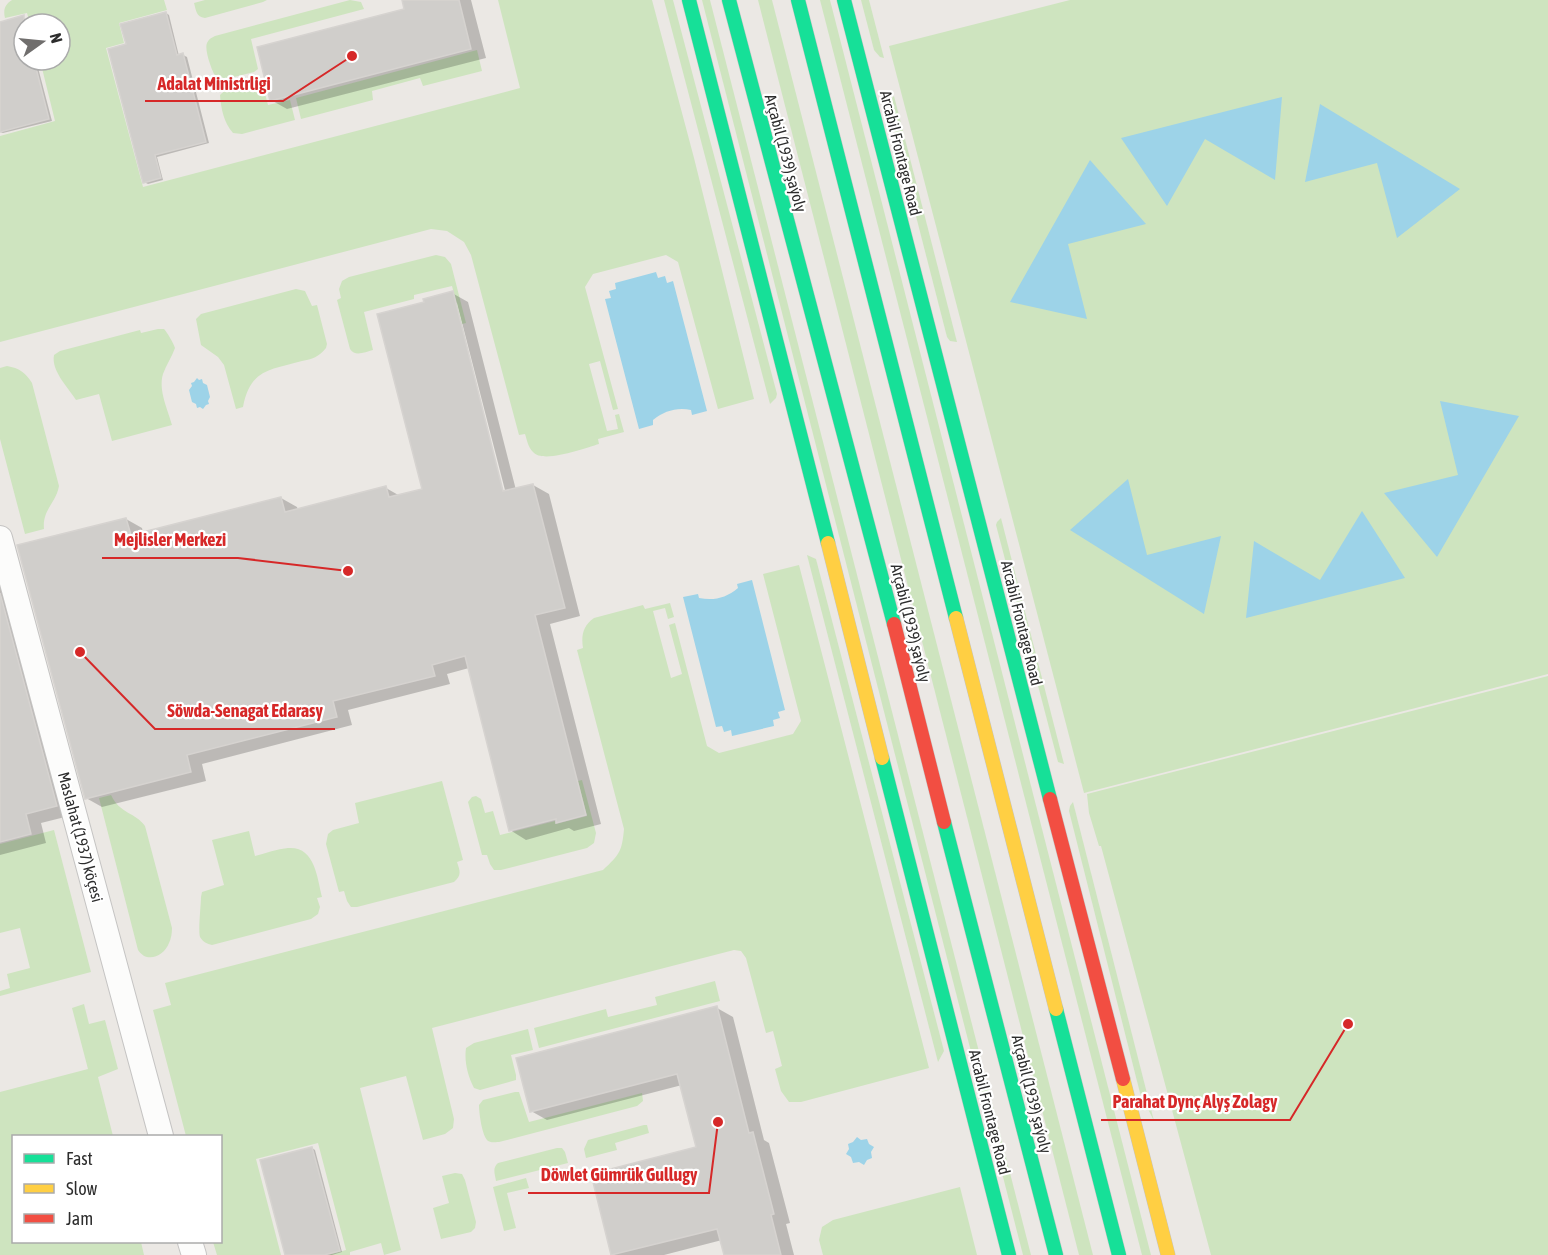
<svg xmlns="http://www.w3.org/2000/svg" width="1548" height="1255" font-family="'Asap Condensed',sans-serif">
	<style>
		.green { fill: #cee4bf }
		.water { fill: #9dd3e8 }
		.shadow { fill: #0003; fill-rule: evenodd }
		.building { fill: #d0cecb; stroke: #d6d3d0; stroke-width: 1.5 }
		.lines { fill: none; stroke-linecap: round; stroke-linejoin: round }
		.street-casing { stroke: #c5c4c3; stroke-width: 26 }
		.fast-casing { stroke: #c5c4c3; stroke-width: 15 }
		.slow-casing { stroke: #c5c4c3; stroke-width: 15 }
		.jam-casing { stroke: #c5c4c3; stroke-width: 15 }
		.street { stroke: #fcfcfb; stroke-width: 24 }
		.fast { stroke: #16e098; stroke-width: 14 }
		.slow { stroke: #ffcf43; stroke-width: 14 }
		.jam { stroke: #f24e42; stroke-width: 14 }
		.labels { text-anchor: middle; stroke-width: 4.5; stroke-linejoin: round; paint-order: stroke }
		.street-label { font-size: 16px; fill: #2d2d2d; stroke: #fff }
		.leader { fill: none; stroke: #d62828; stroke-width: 2 }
		.callout-dot { fill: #d62828; stroke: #fff; stroke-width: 2 }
		.callout-label { font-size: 18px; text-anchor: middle; font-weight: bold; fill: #d62828; stroke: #fff; stroke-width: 4.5; stroke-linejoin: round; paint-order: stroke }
	</style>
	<rect width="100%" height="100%" fill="#ebe8e4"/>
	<g class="green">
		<path d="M 12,0 L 164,0 L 167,10 L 119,23 L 124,43 L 106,48 L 143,187 L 520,88 L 498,0 L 652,0 L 694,158 L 754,399 L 718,409 L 678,262 L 666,255 L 593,274 L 585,287 L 618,409 L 613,410 L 600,361 L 589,364 L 607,431 L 618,429 L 615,415 L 619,414 L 624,432 L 598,439 L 599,444 C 585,448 543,464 533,452 C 528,447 527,440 525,434 L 519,435 L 471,255 L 464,242 L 447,231 L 431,229 L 0,342 L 0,136 L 55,121 L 40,60 L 60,60 L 60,24 L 30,24 L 27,13 L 5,18 C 3,10 5,4 12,0 Z"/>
		<path d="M 205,0 L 267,0 L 263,2 L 205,18 C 196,17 196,10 194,3 Z"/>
		<path d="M 350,0 L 361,2 L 364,9 L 251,39 L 258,69 L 254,72 L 222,80 L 216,78 C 212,71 204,50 207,43 C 209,39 211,38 215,36 Z"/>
		<polygon points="664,0 673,0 777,394 776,398 770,404"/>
		<polygon points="702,0 710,0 1031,1255 1023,1255"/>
		<polygon points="758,0 772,0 1093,1255 1079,1255"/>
		<polygon points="820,0 830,0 1151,1255 1142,1255"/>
		<polygon points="861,0 869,0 884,58 880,57 874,50"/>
		<polygon points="1070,0 1548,0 1548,674 1084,793 889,46"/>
		<polygon points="477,50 482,71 423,86 420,78 372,91 373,100 301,119 296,98"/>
		<path d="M 257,82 L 260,82 L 263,86 L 268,105 L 290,100 L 295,120 L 242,134 L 233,133 C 224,123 221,109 220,95 L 225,90 Z"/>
		<polygon points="894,96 957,342 950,341 947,337 889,111 891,99"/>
		<path d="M 436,255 L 445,257 L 451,264 L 466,323 L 462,324 L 452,286 L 414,295 L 414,299 L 364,312 L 373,350 C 365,352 355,357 350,349 L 337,300 L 341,298 L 339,289 L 342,281 L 349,277 Z"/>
		<path d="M 296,289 L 305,291 L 312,306 L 317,305 L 327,344 L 326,348 C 319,357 312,359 302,361 C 270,370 250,369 243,407 L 236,409 L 224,365 L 218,357 L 201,345 L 196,319 L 201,314 Z"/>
		<path d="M 158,329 L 164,329 C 167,332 174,344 175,348 C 172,357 166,365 163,374 C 158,390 168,410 172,425 L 112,441 L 99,394 L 76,400 C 68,387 51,371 54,355 L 60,351 L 140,330 L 141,333 Z"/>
		<path d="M 7,366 C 19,368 26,373 32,383 L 59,486 C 56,503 42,510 44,529 L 25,534 L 0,439 L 0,368 Z"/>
		<polygon points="1001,518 1064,764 1058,762 996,525 997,522"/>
		<polygon points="807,555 816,559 944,1051 938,1062"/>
		<path d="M 799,565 L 929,1068 L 801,1102 L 789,1102 L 781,1091 L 775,1069 L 782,1066 L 773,1031 L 766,1033 L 746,958 L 741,951 L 734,950 L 432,1028 L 454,1119 L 453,1128 L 445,1134 L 423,1140 L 406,1076 L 360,1088 L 401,1250 L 384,1255 L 381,1243 L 350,1252 L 350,1255 L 328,1255 L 346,1250 L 318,1143 L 256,1159 L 281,1255 L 217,1255 L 213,1242 L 220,1242 L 220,1136 L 186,1136 L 153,1010 L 171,1005 L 165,983 L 603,870 C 619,855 622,852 624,829 L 577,650 L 583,648 C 581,635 583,626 594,618 L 643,605 L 645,609 L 670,603 L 674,617 L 668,619 L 665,608 L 653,611 L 671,678 L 682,674 L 669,625 L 675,623 L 707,746 L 719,753 L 793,734 L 801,721 L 763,574 Z"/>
		<polygon points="1548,676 1548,1255 1211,1255 1101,846 1099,846 1089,813 1087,794"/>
		<polygon points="582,780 596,833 594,843 587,848 501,870 494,870 490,864 487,855 482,855 468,802 472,797 476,796 481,799 485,813 493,811 500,835 555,821 556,824 587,816 578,781"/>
		<path d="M 442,781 L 463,860 L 457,862 C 460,871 462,875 454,882 L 357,907 L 351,907 L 347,901 L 344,891 L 339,892 L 326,844 L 328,834 L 333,830 L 359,823 L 355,803 Z"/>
		<path d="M 111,795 C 120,814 135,812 145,826 L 172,928 C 172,933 171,939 169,943 C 164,956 147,964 138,950 L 99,798 Z"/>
		<polygon points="1073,802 1154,1121 1140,1093 1069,811 1070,806"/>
		<polygon points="54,830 91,972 0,996 0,991 10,988 7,974 30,968 20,928 0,933 0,844"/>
		<path d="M 249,831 L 255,856 C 266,853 277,849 288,848 C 315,846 317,877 322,897 L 317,898 L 320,907 L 318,914 L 311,919 L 212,945 C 207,944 203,942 200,937 C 198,930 201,905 201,897 L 202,892 L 224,885 L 212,840 Z"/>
		<polygon points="715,981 720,1001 539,1048 534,1028 606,1009 608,1017 657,1005 655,997"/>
		<polygon points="84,1004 89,1024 105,1020 118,1069 98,1077 113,1136 14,1136 14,1242 141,1242 144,1255 0,1255 0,1092 88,1069 72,1008"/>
		<path d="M 528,1029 L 533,1050 L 511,1055 L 516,1075 L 516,1080 L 480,1090 L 474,1088 C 468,1076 464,1062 466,1048 L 474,1043 Z"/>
		<path d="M 515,1092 L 519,1092 L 529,1122 L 642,1093 L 643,1101 L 637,1106 L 499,1142 C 494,1142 492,1143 488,1141 C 482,1136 479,1113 479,1105 L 483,1100 Z"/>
		<polygon points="644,1125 647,1125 649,1133 615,1143 617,1150 586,1158 584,1149 588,1140"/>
		<path d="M 557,1148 L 562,1148 L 565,1152 L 568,1163 L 496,1181 C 495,1174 492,1168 498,1163 Z"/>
		<polygon points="455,1173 462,1174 465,1180 476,1222 475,1228 471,1232 441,1239 433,1208 449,1203 442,1176"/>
		<polygon points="526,1178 529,1188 507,1193 516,1228 504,1231 493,1187"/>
		<polygon points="960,1187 977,1255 823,1255 819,1240 822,1227 833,1220"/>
	</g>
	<g class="water">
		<polygon points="1282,97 1275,180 1205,139 1167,206 1121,138"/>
		<polygon points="1320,104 1460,189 1397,238 1377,163 1305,182"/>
		<polygon points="1090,160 1146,224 1068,244 1087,319 1010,302"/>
		<path d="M 656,272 L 658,278 L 665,276 L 667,283 L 673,281 L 707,411 L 692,415 L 691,410 C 677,407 664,411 653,420 L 653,425 L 639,429 L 605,299 L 611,298 L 609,291 L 616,289 L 615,283 Z"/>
		<polygon points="197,378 199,380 202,379 203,383 207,385 210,397 208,401 209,404 206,405 203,409 200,407 197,408 196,404 192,402 189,390 192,386 191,383 194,382"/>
		<polygon points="1440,401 1519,416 1437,557 1384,493 1458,475"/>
		<polygon points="1128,479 1147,555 1221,536 1204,614 1070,530"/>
		<polygon points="1362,511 1405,578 1246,618 1254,541 1320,580"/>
		<path d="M 752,580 L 785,710 L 778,712 L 780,718 L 773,720 L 774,726 L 732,736 L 731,730 L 724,732 L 722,726 L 716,727 L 683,597 L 698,594 L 699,598 C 714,601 726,598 738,588 L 737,584 Z"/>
		<polygon points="857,1137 861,1140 867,1139 869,1144 874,1147 871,1152 872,1158 867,1160 864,1165 859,1162 853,1163 851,1157 846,1154 849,1149 848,1144 853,1142"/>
	</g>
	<g class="shadow">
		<polygon points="403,0 471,0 486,58 287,109 271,100 406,10"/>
		<polygon points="166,13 169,15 179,56 183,55 187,57 209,143 157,157 163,180 148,184 144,182 128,45"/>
		<polygon points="22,17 25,19 26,24 24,24 24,60 36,60 52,121 3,133 0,132 0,23"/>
		<path d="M 452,293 L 468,302 L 516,490 L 533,485 L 549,494 L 580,616 L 550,624 L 601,824 L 574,831 L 569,828 L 526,840 L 510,830 L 469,668 L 447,674 L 450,684 L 348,710 L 352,725 L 202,764 L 206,781 L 102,807 L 86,798 L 126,519 L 142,528 L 143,533 L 281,498 L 297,507 L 298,510 L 386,488 L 400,496 L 424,490 L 426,303 ZM 454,303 L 457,303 L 507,498 L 504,499 Z"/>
		<polygon points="0,560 73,815 41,823 46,843 0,855"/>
		<polygon points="717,1008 733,1017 764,1140 769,1143 790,1223 786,1224 794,1255 726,1255 722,1240 664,1255 613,1255 593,1175 698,1148 682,1085 547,1120 531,1111"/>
		<polygon points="312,1148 315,1150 342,1252 332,1255 287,1255"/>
	</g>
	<g class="building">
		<polygon points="402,0 459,0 471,49 270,101 257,47 404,9"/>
		<polygon points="166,12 177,55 183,53 206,142 155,155 161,178 143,183 108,49 126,44 120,24"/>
		<polygon points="24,15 24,60 34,60 49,119 0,132 0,22"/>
		<polygon points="453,291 503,491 533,484 565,608 535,615 586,815 556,823 556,819 509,831 465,656 432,665 435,676 333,701 337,717 187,755 191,772 85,799 17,545 126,518 131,535 281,497 285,512 386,486 389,497 422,489 377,314 424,302 423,299"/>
		<polygon points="0,593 57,806 26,814 31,834 0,842"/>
		<polygon points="717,1006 749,1133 753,1132 774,1214 771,1215 781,1255 724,1255 717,1229 611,1255 591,1174 696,1147 677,1074 530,1112 516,1058"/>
		<polygon points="312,1147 340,1251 324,1255 285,1255 260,1160"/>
	</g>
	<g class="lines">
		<g class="street-casing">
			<g id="street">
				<polyline points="0,538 161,1136"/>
				<polyline points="190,1242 194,1255"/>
			</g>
		</g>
		<g class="fast-casing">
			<g id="fast">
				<polyline points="689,0 828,543"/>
				<polyline points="729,0 894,624"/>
				<polyline points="798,0 956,618"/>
				<polyline points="844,0 1050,799"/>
				<polyline points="882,758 1009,1255"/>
				<polyline points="944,822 1056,1255"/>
				<polyline points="1056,1009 1119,1255"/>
			</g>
		</g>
		<g class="slow-casing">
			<g id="slow">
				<polyline points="828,543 882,758"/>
				<polyline points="956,618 1056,1009"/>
				<polyline points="1123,1079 1168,1255"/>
			</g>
		</g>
		<g class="jam-casing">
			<g id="jam">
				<polyline points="894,624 944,822"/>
				<polyline points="1050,799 1123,1079"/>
			</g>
		</g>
		<use href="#street" class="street"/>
		<use href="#fast" class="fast"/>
		<use href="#slow" class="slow"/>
		<use href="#jam" class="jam"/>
	</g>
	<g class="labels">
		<g class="street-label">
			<text transform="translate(786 153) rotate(75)" y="6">Arçabil (1939) şaýoly</text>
			<text transform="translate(901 153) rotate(76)" y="6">Arcabil Frontage Road</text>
			<text transform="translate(911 623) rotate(76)" y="6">Arçabil (1939) şaýoly</text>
			<text transform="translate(1022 623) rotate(76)" y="6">Arcabil Frontage Road</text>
			<text transform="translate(81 837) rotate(75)" y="6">Maslahat (1937) köçesi</text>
			<text transform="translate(1032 1094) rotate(76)" y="6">Arçabil (1939) şaýoly</text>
			<text transform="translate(990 1112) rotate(76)" y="6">Arcabil Frontage Road</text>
		</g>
	</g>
	<path class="leader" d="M352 56L283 101H145M348 571L238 558H102M80 652L155 729H335M1348 1024L1290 1120H1101M718 1122L709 1193H528"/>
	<g class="callout-dot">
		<circle cx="352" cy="56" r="6"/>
		<circle cx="348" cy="571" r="6"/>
		<circle cx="80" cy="652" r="6"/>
		<circle cx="1348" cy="1024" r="6"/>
		<circle cx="718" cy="1122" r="6"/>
	</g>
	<g class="callout-label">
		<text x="214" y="90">Adalat Ministrligi</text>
		<text x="170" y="546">Mejlisler Merkezi</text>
		<text x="245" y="717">Söwda-Senagat Edarasy</text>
		<text x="1195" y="1108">Parahat Dynç Alyş Zolagy</text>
		<text x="619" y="1181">Döwlet Gümrük Gullugy</text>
	</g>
	<rect x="12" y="1135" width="210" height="108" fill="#ffffff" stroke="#ababab" stroke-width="1.5"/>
	<rect x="24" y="1154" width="30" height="9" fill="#16e098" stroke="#ababab" stroke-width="1.5"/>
	<text x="66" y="1165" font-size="18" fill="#2d2d2d">Fast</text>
	<rect x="24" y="1184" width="30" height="9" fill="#ffcf43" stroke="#ababab" stroke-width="1.5"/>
	<text x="66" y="1195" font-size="18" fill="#2d2d2d">Slow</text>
	<rect x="24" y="1214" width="30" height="9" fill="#f24e42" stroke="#ababab" stroke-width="1.5"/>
	<text x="66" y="1225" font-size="18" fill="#2d2d2d">Jam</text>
	<g transform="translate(42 42) rotate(75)"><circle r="28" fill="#ffffff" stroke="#ababab" stroke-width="1.5"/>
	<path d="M0-4.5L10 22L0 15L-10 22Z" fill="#706e6d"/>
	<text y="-9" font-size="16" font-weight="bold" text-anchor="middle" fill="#2d2d2d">N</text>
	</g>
</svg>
